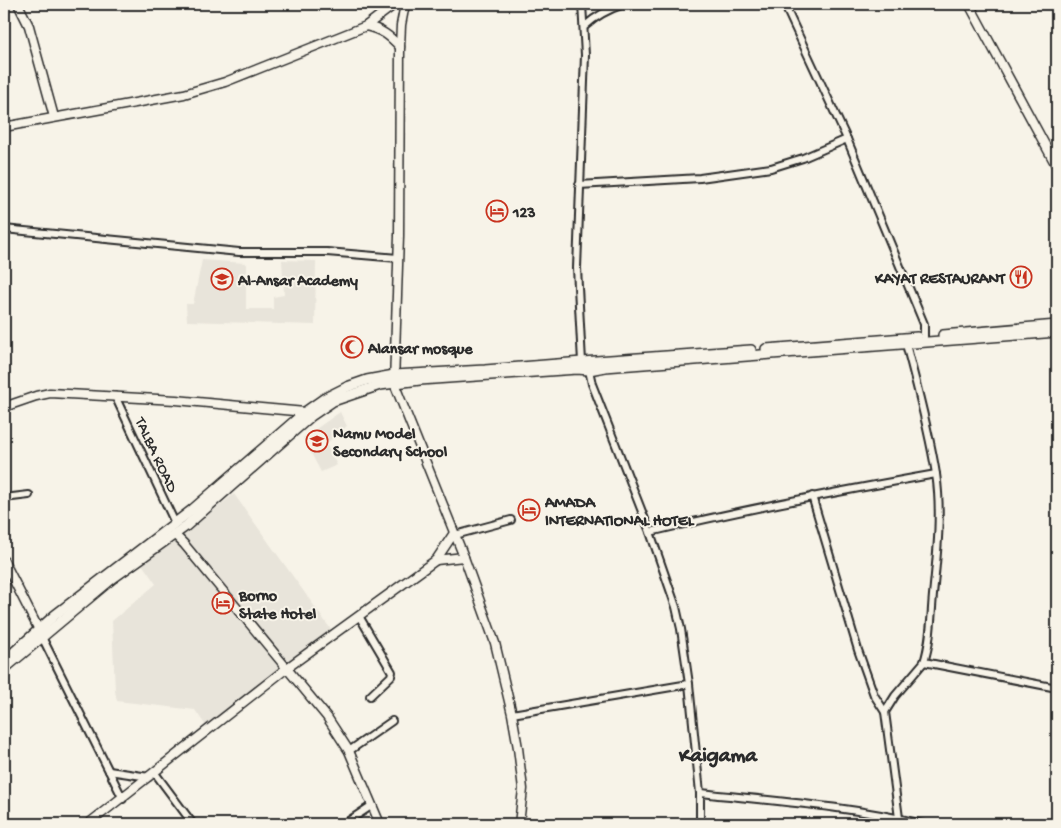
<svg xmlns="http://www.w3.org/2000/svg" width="1061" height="828" font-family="'Gochi Hand',sans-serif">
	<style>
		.built { fill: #e8e4da }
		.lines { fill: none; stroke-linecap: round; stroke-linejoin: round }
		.minor-casing { stroke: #2b2b2b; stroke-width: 10 }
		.tertiary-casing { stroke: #2b2b2b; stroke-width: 11 }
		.secondary-casing { stroke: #2b2b2b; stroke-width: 12 }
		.minor { stroke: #f7f3e8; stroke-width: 6 }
		.tertiary { stroke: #f7f3e8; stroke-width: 8 }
		.secondary { stroke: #f7f3e8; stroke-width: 9 }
		.labels { text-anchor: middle; stroke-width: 4; stroke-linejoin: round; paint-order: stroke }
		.poi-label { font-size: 16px; font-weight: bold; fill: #2b2b2b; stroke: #f7f3e8; text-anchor: start }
		.street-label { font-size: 16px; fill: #2b2b2b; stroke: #f7f3e8 }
		.district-label { font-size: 21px; font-weight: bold; fill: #2b2b2b; stroke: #f7f3e8 }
	</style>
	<rect width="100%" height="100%" fill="#f7f3e8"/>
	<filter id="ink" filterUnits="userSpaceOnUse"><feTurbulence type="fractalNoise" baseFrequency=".02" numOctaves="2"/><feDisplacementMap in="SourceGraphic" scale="10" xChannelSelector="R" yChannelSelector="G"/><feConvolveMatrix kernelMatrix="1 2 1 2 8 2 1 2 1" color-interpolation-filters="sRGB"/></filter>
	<g filter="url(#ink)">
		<g class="built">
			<polygon points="202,260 246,263 246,309 273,309 273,297 284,295 282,260 316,261 315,325 187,321 186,304 193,304"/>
			<polygon points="340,412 347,426 326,444 337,465 321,472 303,438"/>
			<polygon points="234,494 332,631 206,726 195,710 117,701 115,691 112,621 156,584 142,564 174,542"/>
		</g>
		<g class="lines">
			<g class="minor-casing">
				<g id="minor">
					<polyline points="784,4 847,139 924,324 924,337"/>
					<path d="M 585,26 C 597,15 609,9 624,4"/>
					<polyline points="579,185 700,178 771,168 803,158 847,139"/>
					<polyline points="4,229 239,252 327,252 398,258"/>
					<polyline points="582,362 577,268 585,55 582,4"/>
					<polyline points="589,370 592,384 650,532 676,607 681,629 689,684 700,793 700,824"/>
					<polyline points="115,396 175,523"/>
					<polyline points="812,496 858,650 874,695 885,712"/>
					<polyline points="4,498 29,495"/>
					<path d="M 650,532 C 745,509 840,491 936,474"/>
					<polyline points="455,535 511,520"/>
					<polyline points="359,616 392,672 391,676 370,696"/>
					<polyline points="42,637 123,799"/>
					<polyline points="924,662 1057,688"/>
					<polyline points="512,714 689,684"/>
					<polyline points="349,751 392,721"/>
					<polyline points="109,771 149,777"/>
					<polyline points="155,773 193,824"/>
					<path d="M 700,793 C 774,801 850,806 923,824"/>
					<path d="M 899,818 L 885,712 L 895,696 L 924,662 C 931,641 931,617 933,595 C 937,555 942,513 936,474 C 929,430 917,387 906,344"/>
					<polyline points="344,824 371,806"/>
				</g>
			</g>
			<g class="tertiary-casing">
				<g id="tertiary">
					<polyline points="18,4 29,26 54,117"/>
					<polyline points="405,4 401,25 400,47 399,236 394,383 464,557 495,643 512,714 518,748 523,789 519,824"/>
					<polyline points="969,4 1057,167"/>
					<path d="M 366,26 C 381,29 390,36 400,47"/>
					<polyline points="4,127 184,94 225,82 366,26 395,4"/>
					<polyline points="4,407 36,396 50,393 176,400 305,412"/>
					<polyline points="174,534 184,544 327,717 349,751 380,824"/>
					<polyline points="436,560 464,557"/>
					<polyline points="4,561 39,630"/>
					<polyline points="88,824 287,668 436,560 454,533"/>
				</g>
			</g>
			<g class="secondary-casing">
				<g id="secondary">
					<polyline points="943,335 1057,325"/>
					<polyline points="766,349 917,337"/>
					<polyline points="4,661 55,615 192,510 305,412 325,398 347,387 367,380 394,375 485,370 582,362 751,350"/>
					<polyline points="4,669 113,578 186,526 311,416 333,401 380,385 420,380 577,369 589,370 605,367 1057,332"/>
				</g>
			</g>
			<use href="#minor" class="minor"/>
			<use href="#tertiary" class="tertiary"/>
			<use href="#secondary" class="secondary"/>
		</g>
	</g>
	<defs>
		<g id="hotel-ring" transform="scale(1.125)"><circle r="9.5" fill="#f7f3e8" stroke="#c8321e" stroke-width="1.5"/><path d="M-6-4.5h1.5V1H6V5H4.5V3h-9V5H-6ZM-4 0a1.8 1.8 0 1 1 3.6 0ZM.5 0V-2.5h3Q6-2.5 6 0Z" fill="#c8321e"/></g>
		<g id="restaurant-ring" transform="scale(1.125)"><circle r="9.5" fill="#f7f3e8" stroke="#c8321e" stroke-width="1.5"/><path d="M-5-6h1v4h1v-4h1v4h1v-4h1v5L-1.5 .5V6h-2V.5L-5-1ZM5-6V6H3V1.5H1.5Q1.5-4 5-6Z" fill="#c8321e"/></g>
		<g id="school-ring" transform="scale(1.125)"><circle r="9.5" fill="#f7f3e8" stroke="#c8321e" stroke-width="1.5"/><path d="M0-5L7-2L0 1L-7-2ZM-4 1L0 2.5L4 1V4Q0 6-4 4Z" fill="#c8321e"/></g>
		<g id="mosque-ring" transform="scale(1.125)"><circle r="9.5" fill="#f7f3e8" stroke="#c8321e" stroke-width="1.5"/><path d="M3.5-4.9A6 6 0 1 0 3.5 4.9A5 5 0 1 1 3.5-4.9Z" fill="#c8321e"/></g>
	</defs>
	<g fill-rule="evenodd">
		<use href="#hotel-ring" x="497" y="211"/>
		<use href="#restaurant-ring" x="1021" y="277"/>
		<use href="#school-ring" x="222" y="279"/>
		<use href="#mosque-ring" x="352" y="347"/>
		<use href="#school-ring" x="317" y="441"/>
		<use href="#hotel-ring" x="529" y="510"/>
		<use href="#hotel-ring" x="223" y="603"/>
	</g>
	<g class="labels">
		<g class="poi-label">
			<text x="513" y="217">123</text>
			<text x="1005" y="283" text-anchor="end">KAYAT RESTAURANT</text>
			<text x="238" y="285">Al-Ansar Academy</text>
			<text x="368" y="353">Alansar mosque</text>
			<text x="333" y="438">Namu Model<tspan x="333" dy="18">Secondary School</tspan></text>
			<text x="545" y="507">AMADA<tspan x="545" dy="18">INTERNATIONAL HOTEL</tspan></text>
			<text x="239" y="600">Borno<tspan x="239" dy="18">State Hotel</tspan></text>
		</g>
		<g class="street-label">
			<text transform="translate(158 454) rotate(65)" y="6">TALBA ROAD</text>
		</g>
		<g class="district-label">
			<text x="718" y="761">Kaigama</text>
		</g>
	</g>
	<rect width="1061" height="828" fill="none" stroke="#f7f3e8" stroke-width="20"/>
	<rect x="10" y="10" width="1041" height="808" fill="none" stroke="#2b2b2b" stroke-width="2" filter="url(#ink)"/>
</svg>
